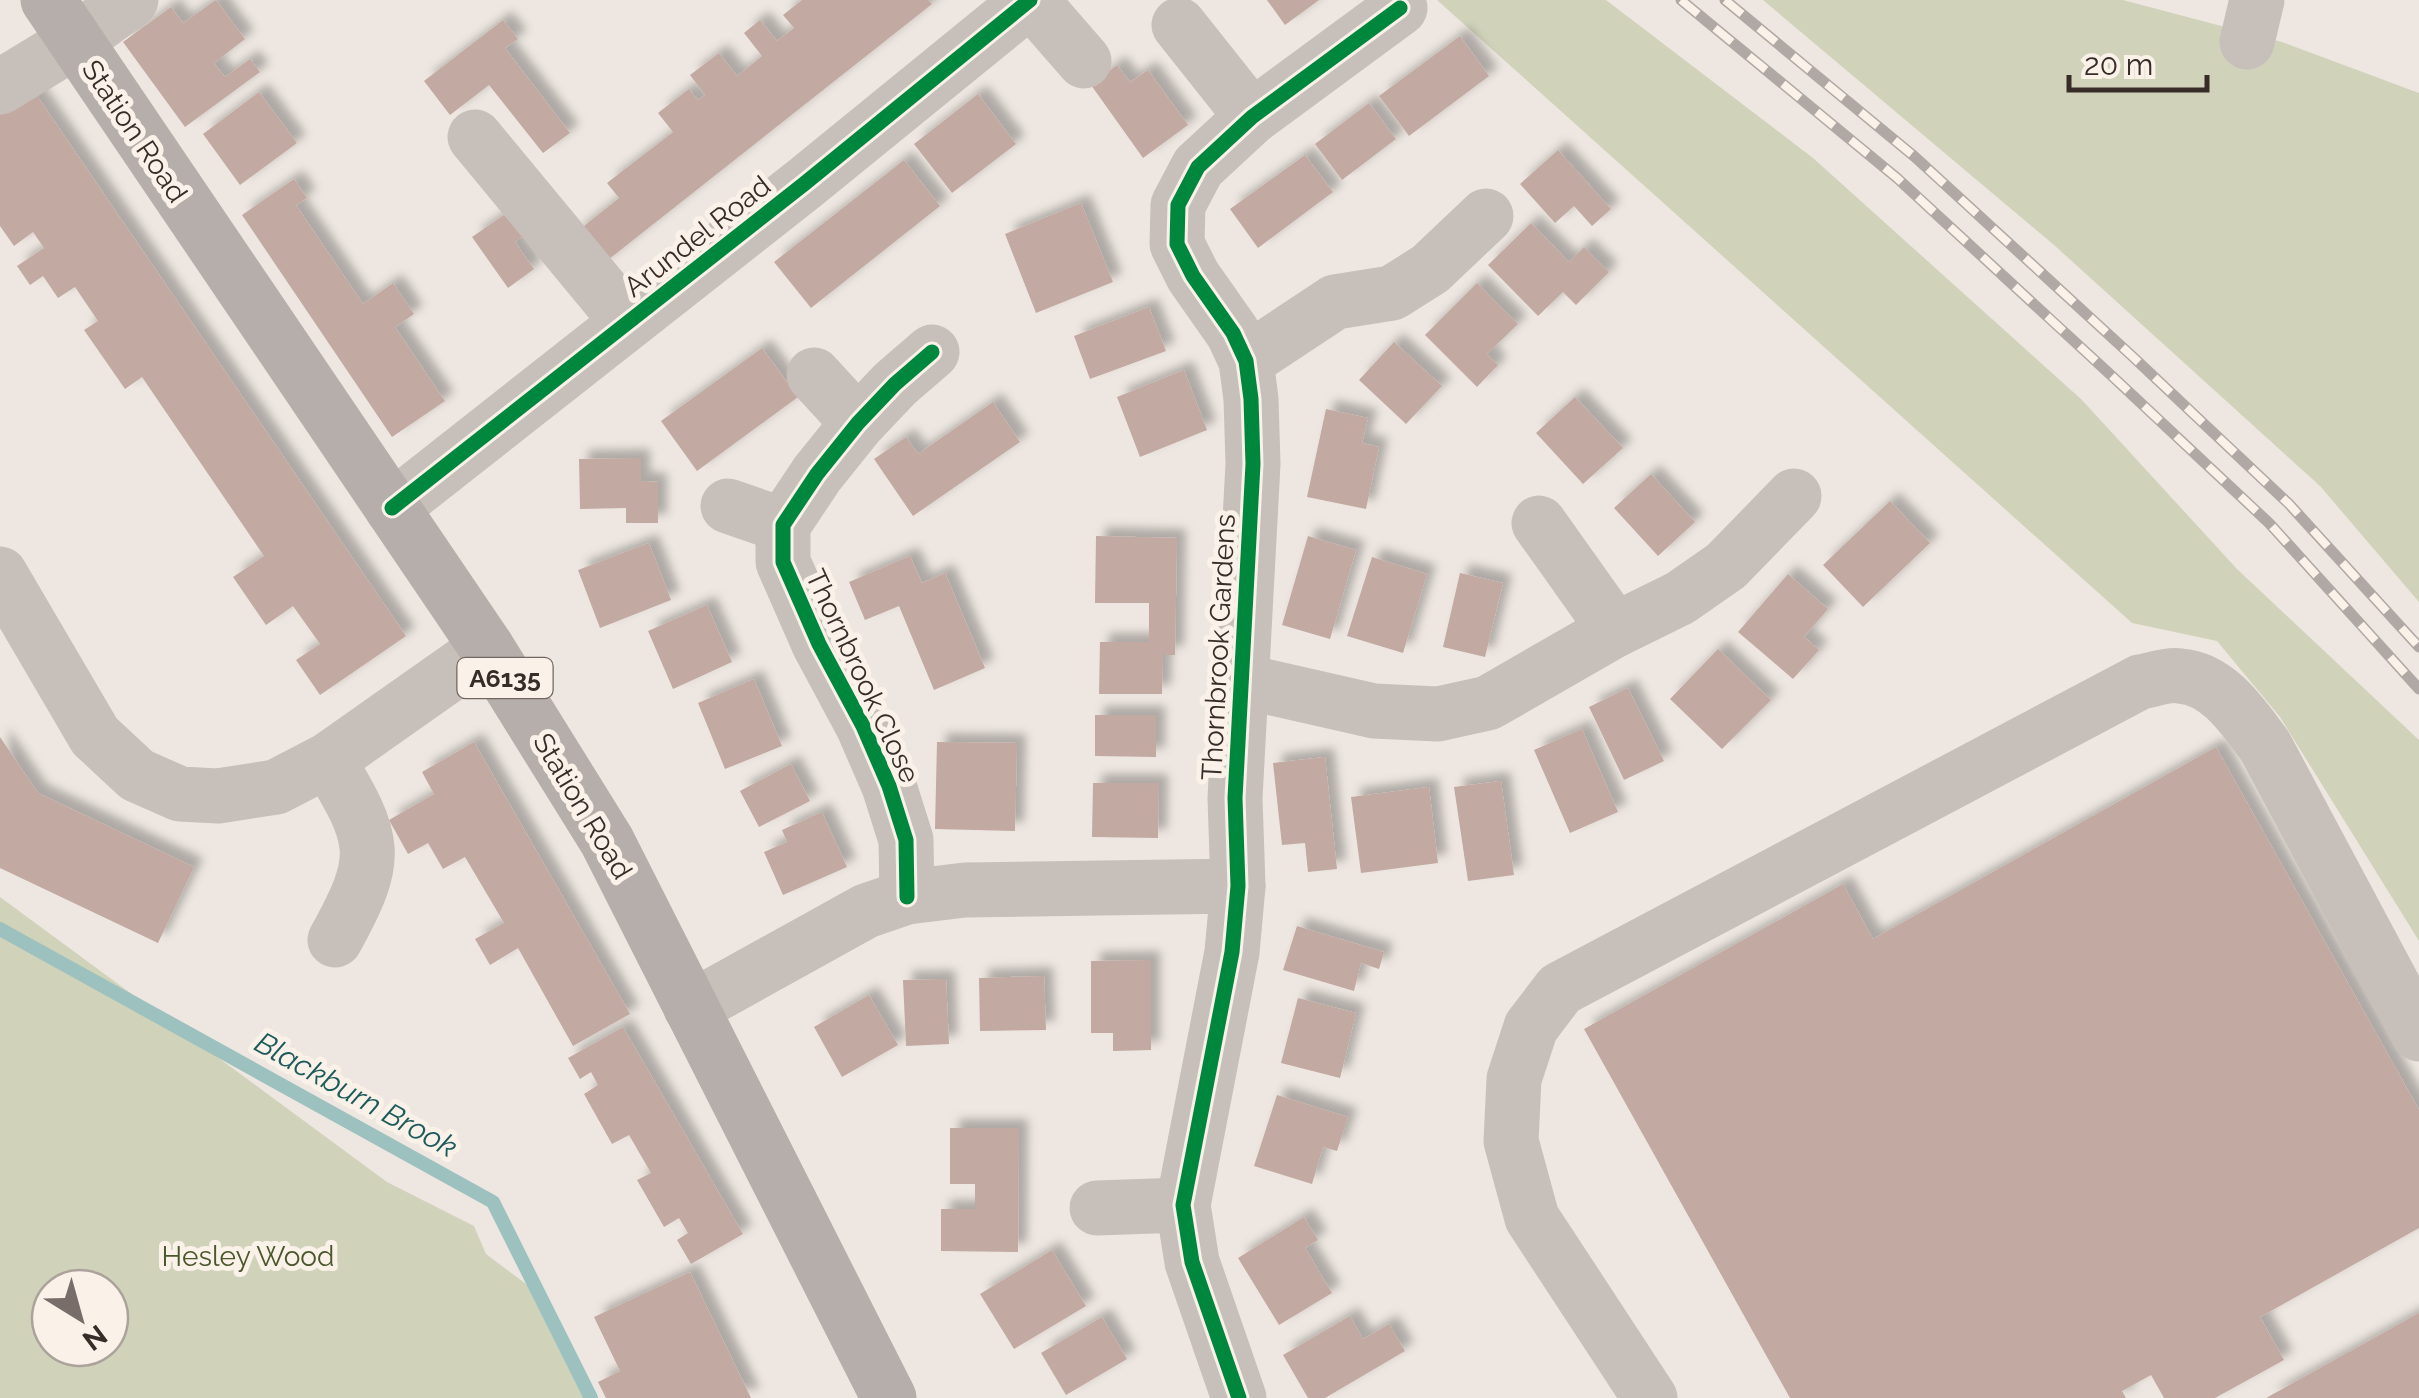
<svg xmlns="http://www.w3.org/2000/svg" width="2419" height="1398" font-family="Raleway,sans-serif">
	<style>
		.green { fill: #d0d3ba; fill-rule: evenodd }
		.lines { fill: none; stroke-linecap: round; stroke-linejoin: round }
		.stream { stroke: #9dc1bf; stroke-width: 14 }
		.building { fill: #c2a9a2; filter: url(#shadow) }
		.minor { stroke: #c7bfba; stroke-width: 55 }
		.major { stroke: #b6aeaa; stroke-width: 55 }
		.rail-casing { stroke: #afa8a4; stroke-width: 11 }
		.rail { stroke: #faf1e9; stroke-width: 8; stroke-dasharray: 22; stroke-linecap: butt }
		.cycleway-casing { stroke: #faf1e9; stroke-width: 21 }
		.cycleway { stroke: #00873e; stroke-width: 15 }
		.labels { text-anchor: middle; stroke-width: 10; stroke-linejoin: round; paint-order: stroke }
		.shield { fill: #faf1e9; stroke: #726762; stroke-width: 2.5 }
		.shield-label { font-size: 25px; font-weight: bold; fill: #382c28 }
		.street-label { font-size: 28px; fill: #382c28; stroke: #faf1e9 }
		.park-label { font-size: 28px; fill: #4a572b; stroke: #faf1e9 }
		.water-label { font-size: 30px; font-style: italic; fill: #1c5b5b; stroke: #faf1e9 }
	</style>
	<defs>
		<filter id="shadow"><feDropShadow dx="9" dy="-9" stdDeviation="5" flood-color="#0004"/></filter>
	</defs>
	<rect width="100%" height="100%" fill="#eee7e1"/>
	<g class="green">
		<polygon points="1437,0 1606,0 1813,158 2082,400 2237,569 2419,740 2419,941 2280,717 2217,641 2132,623"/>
		<polygon points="1763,0 2123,0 2282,42 2419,93 2419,602 2320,486 2054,245"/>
		<path d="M 0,897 L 387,1182 L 474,1226 L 486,1254 L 541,1295 L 585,1398 L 0,1398 ZM 50,1288 L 110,1288 L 110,1348 L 50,1348 Z"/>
	</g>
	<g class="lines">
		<polyline class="stream" points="0,929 493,1202 591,1398"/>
	</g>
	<g class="building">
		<polygon points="216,0 245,39 214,63 225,77 250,59 260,72 185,127 123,42 171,7 183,23"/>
		<polygon points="802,0 928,0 932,4 599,267 574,234 619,198 607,183 673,132 658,113 689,89 698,100 705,95 690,75 719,53 737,76 762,56 744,33 760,20 777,41 794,28 783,15"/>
		<polygon points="1267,0 1319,0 1285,25"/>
		<polygon points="503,20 518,39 505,48 570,133 543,153 489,85 450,115 424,81"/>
		<polygon points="1460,36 1489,76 1409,136 1379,96"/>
		<polygon points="1117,65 1130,82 1148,70 1188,125 1143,158 1091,85"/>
		<polygon points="22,74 406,636 320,695 296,660 320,644 293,606 266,625 233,577 264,556 142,377 125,389 84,330 98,321 75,287 58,298 43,276 30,285 17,266 44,248 33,232 14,246 0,226 0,89"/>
		<polygon points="259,92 297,143 240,185 203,134"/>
		<polygon points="978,94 1016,144 952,193 914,144"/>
		<polygon points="1369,103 1396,139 1342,180 1315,144"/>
		<polygon points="1558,150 1611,209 1592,226 1574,206 1555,223 1520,184"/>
		<polygon points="1305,155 1333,192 1258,248 1230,209"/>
		<polygon points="904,160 940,206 811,308 774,262"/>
		<polygon points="294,179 307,198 296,205 363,304 393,283 414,314 395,327 445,401 392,437 242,215"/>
		<polygon points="1081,203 1113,282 1036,313 1005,234"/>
		<polygon points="514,208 530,231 515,242 534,269 508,288 472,237"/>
		<polygon points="1531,223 1569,262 1584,247 1609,272 1576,305 1563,292 1538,316 1488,265"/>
		<polygon points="1477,283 1518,324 1487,354 1498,365 1477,387 1425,335"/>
		<polygon points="1149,307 1166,351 1090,379 1074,336"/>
		<polygon points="1394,342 1442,386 1406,424 1359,380"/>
		<polygon points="762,348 798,397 697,471 661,421"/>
		<polygon points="1184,370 1207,430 1140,457 1117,397"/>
		<polygon points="1575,397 1623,448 1583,484 1536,433"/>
		<polygon points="993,402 1020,442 913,516 874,459 906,437 918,454"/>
		<polygon points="1326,409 1368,418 1362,443 1379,447 1366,509 1307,497"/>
		<polygon points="641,458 641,481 658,482 658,523 626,523 626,508 580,509 579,459"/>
		<polygon points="1651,474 1695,522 1658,556 1614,508"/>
		<polygon points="1890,501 1930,543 1863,607 1823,565"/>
		<polygon points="1096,536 1177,538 1175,655 1163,655 1162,694 1099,694 1100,642 1149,642 1149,603 1095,603"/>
		<polygon points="1308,536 1356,550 1330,639 1282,625"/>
		<polygon points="649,543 671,600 600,628 578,570"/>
		<polygon points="910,556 922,583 945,573 985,668 934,690 899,606 865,620 849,582"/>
		<polygon points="1372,557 1427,574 1403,653 1347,636"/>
		<polygon points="1460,573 1503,583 1485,657 1443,647"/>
		<polygon points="1788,574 1828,609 1804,637 1819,650 1793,679 1738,632"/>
		<polygon points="707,605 732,662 673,689 648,631"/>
		<polygon points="1718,649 1771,700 1722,749 1670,699"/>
		<polygon points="754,679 782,746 725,769 698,703"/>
		<polygon points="1628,688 1664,761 1624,780 1589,707"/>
		<polygon points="1095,715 1156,715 1156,757 1095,756"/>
		<polygon points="1582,729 1618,812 1570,833 1534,750"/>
		<polygon points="0,737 38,793 194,867 158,943 0,868"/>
		<polygon points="474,742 630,1014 573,1046 518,948 490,965 475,939 504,923 465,857 443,869 428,843 408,854 389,820 434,794 422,772"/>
		<polygon points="937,742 1017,743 1015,831 935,829"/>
		<polygon points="2216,747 2419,1110 2419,1228 2260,1317 2284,1360 2215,1398 2164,1398 2151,1375 2122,1391 2126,1398 1790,1398 1584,1029 1843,884 1873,939"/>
		<polygon points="1325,757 1337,869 1308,872 1305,843 1282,845 1273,763"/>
		<polygon points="791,764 810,801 759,827 740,791"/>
		<polygon points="1501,781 1514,875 1468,881 1454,787"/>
		<polygon points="1093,783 1159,783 1158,838 1092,837"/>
		<polygon points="1429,787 1438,863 1361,873 1351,797"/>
		<polygon points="822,812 847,867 783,895 764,852 787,842 782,830"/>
		<polygon points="1297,926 1384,952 1379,969 1361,963 1354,991 1283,970"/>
		<polygon points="1151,960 1151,1050 1113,1051 1113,1033 1091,1033 1091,961"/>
		<polygon points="1044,976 1046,1030 980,1031 979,978"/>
		<polygon points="946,979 949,1044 906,1046 903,980"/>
		<polygon points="869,995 898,1045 842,1077 814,1027"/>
		<polygon points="1298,998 1356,1013 1340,1078 1281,1063"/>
		<polygon points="623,1027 743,1234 691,1264 677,1240 688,1233 679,1218 664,1227 637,1180 651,1173 629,1135 612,1144 584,1094 598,1085 591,1072 580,1079 568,1058"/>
		<polygon points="1277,1095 1348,1117 1337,1151 1323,1147 1312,1184 1254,1166"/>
		<polygon points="950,1128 1019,1128 1018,1252 941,1251 941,1209 975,1209 975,1184 950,1184"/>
		<polygon points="1304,1217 1318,1240 1305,1248 1332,1293 1279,1325 1238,1258"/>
		<polygon points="1052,1250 1086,1306 1014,1349 980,1294"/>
		<polygon points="690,1272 751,1398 606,1398 598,1382 620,1371 594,1317"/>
		<polygon points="2419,1313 2419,1398 2266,1398"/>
		<polygon points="1350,1316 1363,1339 1389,1324 1405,1351 1325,1398 1308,1398 1283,1355"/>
		<polygon points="1102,1317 1127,1359 1066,1395 1041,1353"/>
	</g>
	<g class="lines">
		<g class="minor">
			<polyline points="1031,0 1084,61"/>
			<polyline points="1179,25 1252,117"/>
			<polyline points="2247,42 2257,0"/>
			<polyline points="0,87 74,42 131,0"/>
			<polyline points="475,137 628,322"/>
			<polyline points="1246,361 1335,302 1392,293 1430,269 1486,216"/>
			<polyline points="814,375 858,423"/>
			<polyline points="728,506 783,525"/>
			<polyline points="392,508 804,184 1030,0"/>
			<polyline points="1539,523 1615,630"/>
			<polyline points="0,574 95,736 137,775 180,794 218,796 276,787 328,760 487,648"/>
			<polyline points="1242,681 1374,711 1438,714 1488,703 1615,630 1680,598 1726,566 1794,496"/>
			<path d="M 328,760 C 376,840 382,856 335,940"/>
			<polyline points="907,897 906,840 889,786 863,726 819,644 783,562 783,525 817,474 858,423 895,384 932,352"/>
			<polyline points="691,1008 866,911 907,897 965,890 1238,886"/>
			<polyline points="1097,1208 1183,1205"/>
			<polyline points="1239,1398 1192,1262 1183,1205 1232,952 1238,886 1235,798 1253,464 1251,399 1246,361 1233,333 1193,276 1177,244 1178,205 1198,167 1252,117 1400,8"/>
			<path d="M 1650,1398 L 1532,1218 L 1511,1141 L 1514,1079 L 1531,1027 L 1560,989 L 2140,682 C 2152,680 2168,674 2180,676 C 2219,679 2243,717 2265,746 L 2419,1034"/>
		</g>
		<polyline class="major" points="48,0 487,648 607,841 889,1398"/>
		<g class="rail-casing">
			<g id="rail">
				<polyline points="1681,0 1897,178 2113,377 2269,523 2419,689"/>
				<polyline points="1725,0 1915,157 2132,356 2289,504 2419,647"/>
			</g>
		</g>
		<use href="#rail" class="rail"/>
		<g class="cycleway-casing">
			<g id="cycleway">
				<polyline points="392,508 804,184 1030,0"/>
				<polyline points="907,897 906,840 889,786 863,726 819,644 783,562 783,525 817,474 858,423 895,384 932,352"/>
				<polyline points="1239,1398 1192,1262 1183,1205 1232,952 1238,886 1235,798 1253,464 1251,399 1246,361 1233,333 1193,276 1177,244 1178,205 1198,167 1252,117 1400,8"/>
			</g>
		</g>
		<use href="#cycleway" class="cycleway"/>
	</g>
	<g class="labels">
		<rect class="shield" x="457.5" y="658" width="95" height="40" rx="8"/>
		<g class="shield-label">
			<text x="505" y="687">A6135</text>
		</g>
		<g class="street-label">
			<text transform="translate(135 131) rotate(56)" y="10">Station Road</text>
			<text transform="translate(697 236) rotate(-38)" y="10">Arundel Road</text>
			<text transform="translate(1218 647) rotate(-87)" y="10">Thornbrook Gardens</text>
			<text transform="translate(863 676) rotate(65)" y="10">Thornbrook Close</text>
			<text transform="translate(583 806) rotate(59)" y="10">Station Road</text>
		</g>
		<g class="park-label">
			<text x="248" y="1266">Hesley Wood</text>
		</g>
		<g class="water-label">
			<text transform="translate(356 1095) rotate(29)" y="10">Blackburn Brook</text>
		</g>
	</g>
	<g transform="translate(80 1318) rotate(143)"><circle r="48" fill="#faf1e9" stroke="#aca29c" stroke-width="2.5"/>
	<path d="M0-8L18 38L0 25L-18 38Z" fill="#786d69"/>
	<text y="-15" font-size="28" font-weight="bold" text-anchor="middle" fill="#382c28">N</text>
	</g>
	<path d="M2069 75v15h138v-15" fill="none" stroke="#382c28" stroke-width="5"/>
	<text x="2084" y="75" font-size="30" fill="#382c28" stroke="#faf1e9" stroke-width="8" paint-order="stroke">20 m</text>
</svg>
